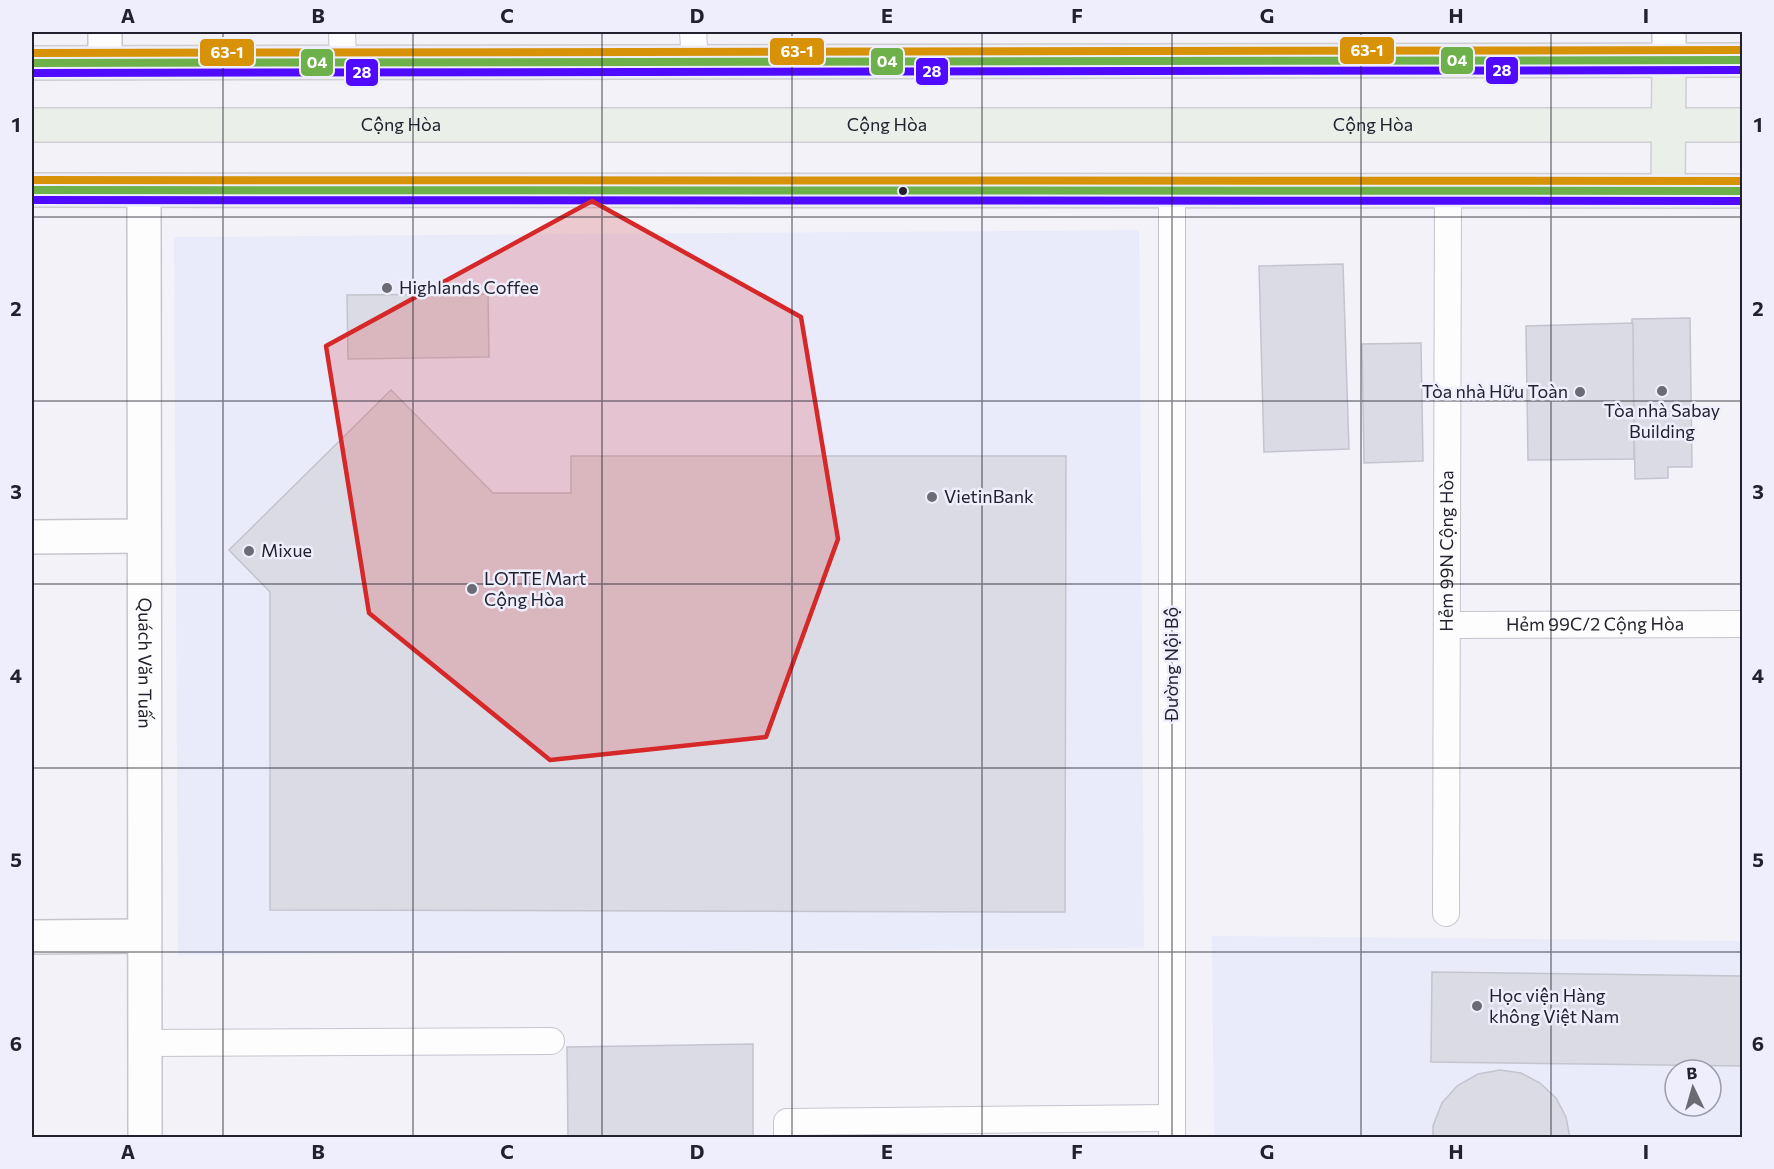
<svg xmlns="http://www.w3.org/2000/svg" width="1774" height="1169" font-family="Commissioner,sans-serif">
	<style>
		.built { fill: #e9eafa; fill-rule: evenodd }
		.building { fill: #dbdbe5; stroke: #c4c4ce; stroke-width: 1.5 }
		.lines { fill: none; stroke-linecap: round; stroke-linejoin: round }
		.service-casing { stroke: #c5c5ce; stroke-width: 28 }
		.minor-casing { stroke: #c5c5ce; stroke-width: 36 }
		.secondary-casing { stroke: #c5c5ce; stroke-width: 36 }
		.primary-casing { stroke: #ceced3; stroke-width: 36 }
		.service { stroke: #fdfdfe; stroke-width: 26 }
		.minor { stroke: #fdfdfe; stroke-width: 33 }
		.secondary { stroke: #fdfdfe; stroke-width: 33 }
		.primary { stroke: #ebefe9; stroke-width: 33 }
		.bus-1-casing { stroke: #eeeefc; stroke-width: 12 }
		.bus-2-casing { stroke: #eeeefc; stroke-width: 12 }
		.bus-3-casing { stroke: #eeeefc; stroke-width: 12 }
		.bus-1 { stroke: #6eb04a; stroke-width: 8 }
		.bus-2 { stroke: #4f0aff; stroke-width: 8 }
		.bus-3 { stroke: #d79207; stroke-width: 8 }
		.marked { fill: #d62828; fill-opacity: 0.2; stroke: #d62828; stroke-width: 4.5; stroke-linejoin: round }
		.grid { fill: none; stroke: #22222f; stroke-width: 1.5; stroke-opacity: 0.55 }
		.bus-dot { fill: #22222f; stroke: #eeeefc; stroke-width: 2 }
		.poi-dot { fill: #6b6b75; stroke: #eeeefc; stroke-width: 2 }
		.labels { text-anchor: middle; stroke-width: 5; stroke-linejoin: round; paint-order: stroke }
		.street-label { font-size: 18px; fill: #22222f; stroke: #eeeefc }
		.poi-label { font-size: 18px; fill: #22222f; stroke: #eeeefc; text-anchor: start }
		.line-badge { stroke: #eeeefc; stroke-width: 2 }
		.badge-label { font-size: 16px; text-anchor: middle; font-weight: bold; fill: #fff }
		.neatline { fill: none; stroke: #22222f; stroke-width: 2 }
		.grid-label { font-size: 20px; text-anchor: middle; font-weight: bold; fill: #22222f }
	</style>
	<rect width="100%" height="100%" fill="#f2f2f8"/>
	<g class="built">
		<polygon points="1139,230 1144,948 178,955 174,237"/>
		<path d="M 1212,936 L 1742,941 L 1742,1137 L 1214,1137 ZM 1675,1070 L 1711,1070 L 1711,1106 L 1675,1106 Z"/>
	</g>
	<g class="building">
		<polygon points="1343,264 1349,449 1264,452 1259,266"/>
		<polygon points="488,294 489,357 348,359 347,295"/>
		<polygon points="1690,318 1692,467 1668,467 1668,478 1635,479 1632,319"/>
		<polygon points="1633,323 1634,459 1528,460 1526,326"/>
		<polygon points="1421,343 1423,461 1364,463 1362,344"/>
		<polygon points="391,390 493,493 571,493 571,456 1066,456 1065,912 270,910 270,592 229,550"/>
		<polygon points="1432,972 1742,976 1742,1066 1431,1062"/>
		<polygon points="753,1044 753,1138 568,1138 567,1047"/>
		<polygon points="1500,1070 1521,1073 1540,1083 1556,1098 1566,1117 1570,1138 1433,1138 1433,1126 1442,1103 1457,1086 1478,1074"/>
	</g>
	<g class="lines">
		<g class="service-casing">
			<g id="service">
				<polyline points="342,32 343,62"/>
				<polyline points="693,32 695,61"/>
				<polyline points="1172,190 1172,1138"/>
				<path id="s1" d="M 1447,625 L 1742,624"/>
				<path id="s2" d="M 1446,913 L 1448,190"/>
				<polyline points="145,1043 551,1041"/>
				<polyline points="787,1138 787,1122 1172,1118"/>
			</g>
		</g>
		<g class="minor-casing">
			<g id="minor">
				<polyline points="105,62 105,32"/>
				<path id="s3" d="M 144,191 L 145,1138"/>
				<polyline points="32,537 144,536"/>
				<polyline points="32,937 144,936"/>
			</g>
		</g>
		<g class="secondary-casing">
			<polyline id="secondary" points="1669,60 1669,32"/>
		</g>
		<g class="primary-casing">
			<g id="primary">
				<polyline points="32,63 1742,60"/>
				<path id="s4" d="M 32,125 L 1742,125"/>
				<polyline points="32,190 1742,191"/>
				<polyline points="1668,191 1669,60"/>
			</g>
		</g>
		<use href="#service" class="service"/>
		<use href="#minor" class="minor"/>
		<use href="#secondary" class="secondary"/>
		<use href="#primary" class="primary"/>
		<g class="bus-1-casing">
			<g id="bus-1">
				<polyline points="32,63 1742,60"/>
				<polyline points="32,190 1742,191"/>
			</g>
		</g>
		<g class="bus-2-casing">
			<g id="bus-2">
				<polyline points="32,73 1742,70"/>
				<polyline points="32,200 1742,201"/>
			</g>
		</g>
		<g class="bus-3-casing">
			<g id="bus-3">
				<polyline points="32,53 1742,50"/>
				<polyline points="32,180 1742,181"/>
			</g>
		</g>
		<use href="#bus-1" class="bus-1"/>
		<use href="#bus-2" class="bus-2"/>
		<use href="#bus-3" class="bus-3"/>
	</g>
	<path class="marked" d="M 592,201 L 801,317 L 838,539 L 766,737 L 550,760 L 369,613 L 326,346 Z"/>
	<path class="grid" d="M 223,32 L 223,1138M 413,32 L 413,1138M 602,32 L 602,1138M 792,32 L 792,1138M 982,32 L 982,1138M 1172,32 L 1172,1138M 1361,32 L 1361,1138M 1551,32 L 1551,1138M 32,217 L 1742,217M 32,401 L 1742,401M 32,584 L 1742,584M 32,768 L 1742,768M 32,952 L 1742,952"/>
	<circle class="bus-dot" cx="903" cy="191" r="5"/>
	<g class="poi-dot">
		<circle cx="387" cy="288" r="6"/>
		<circle cx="1662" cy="391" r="6"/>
		<circle cx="1580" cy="392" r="6"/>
		<circle cx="932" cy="497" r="6"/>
		<circle cx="249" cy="551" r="6"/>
		<circle cx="472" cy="589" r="6"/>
		<circle cx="1477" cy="1006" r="6"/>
	</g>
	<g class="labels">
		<g class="street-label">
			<text dy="6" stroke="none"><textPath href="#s4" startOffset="369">Cộng Hòa</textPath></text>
			<text dy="6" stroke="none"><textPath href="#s4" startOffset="855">Cộng Hòa</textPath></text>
			<text dy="6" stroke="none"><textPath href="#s4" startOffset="1341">Cộng Hòa</textPath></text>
			<text dy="6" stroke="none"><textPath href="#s2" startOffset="362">Hẻm 99N Cộng Hòa</textPath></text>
			<text dy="6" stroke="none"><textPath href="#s1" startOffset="148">Hẻm 99C/2 Cộng Hòa</textPath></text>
			<text dy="6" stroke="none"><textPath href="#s3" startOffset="472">Quách Văn Tuấn</textPath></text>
			<text transform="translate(1172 664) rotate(-90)" y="6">Đường Nội Bộ</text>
		</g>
		<g class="poi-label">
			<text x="399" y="294">Highlands Coffee</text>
			<text x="1568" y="398" text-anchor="end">Tòa nhà Hữu Toàn</text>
			<text x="1662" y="417" text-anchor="middle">Tòa nhà Sabay<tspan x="1662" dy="21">Building</tspan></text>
			<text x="944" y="503">VietinBank</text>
			<text x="261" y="557">Mixue</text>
			<text x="484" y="585">LOTTE Mart<tspan x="484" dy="21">Cộng Hòa</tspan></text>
			<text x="1489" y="1002">Học viện Hàng<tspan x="1489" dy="21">không Việt Nam</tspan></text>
		</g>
	</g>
	<g class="line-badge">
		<rect x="1339" y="36" width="56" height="29" rx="6" fill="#d79207"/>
		<rect x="769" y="37" width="56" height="29" rx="6" fill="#d79207"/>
		<rect x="199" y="38" width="56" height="29" rx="6" fill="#d79207"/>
		<rect x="1440" y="46" width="34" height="29" rx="6" fill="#6eb04a"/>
		<rect x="870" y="47" width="34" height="29" rx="6" fill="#6eb04a"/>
		<rect x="300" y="48" width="34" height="29" rx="6" fill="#6eb04a"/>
		<rect x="1485" y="56" width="34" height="29" rx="6" fill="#4f0aff"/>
		<rect x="915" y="57" width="34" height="29" rx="6" fill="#4f0aff"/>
		<rect x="345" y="58" width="34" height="29" rx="6" fill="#4f0aff"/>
	</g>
	<g class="badge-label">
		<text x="1367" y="56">63-1</text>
		<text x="797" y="57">63-1</text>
		<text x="227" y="58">63-1</text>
		<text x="1457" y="66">04</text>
		<text x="887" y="67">04</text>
		<text x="317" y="68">04</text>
		<text x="1502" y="76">28</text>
		<text x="932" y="77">28</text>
		<text x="362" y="78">28</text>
	</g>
	<rect width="1774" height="1169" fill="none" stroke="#eeeefc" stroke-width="66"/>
	<g transform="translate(1693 1088) rotate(355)"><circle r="28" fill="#eeeefc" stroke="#9c9caa" stroke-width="1.5"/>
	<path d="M0-4.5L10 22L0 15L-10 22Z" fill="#6b6b75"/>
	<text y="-9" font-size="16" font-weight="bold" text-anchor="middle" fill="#22222f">B</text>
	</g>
	<rect x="33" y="33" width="1708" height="1103" class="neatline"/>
	<g class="grid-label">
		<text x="128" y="23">A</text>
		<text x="318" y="23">B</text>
		<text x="507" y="23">C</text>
		<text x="697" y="23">D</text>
		<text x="887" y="23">E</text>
		<text x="1077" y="23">F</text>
		<text x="1267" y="23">G</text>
		<text x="1456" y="23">H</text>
		<text x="1646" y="23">I</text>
		<text x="16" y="132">1</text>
		<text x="1758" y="132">1</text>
		<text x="16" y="316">2</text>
		<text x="1758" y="316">2</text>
		<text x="16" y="499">3</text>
		<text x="1758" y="499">3</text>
		<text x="16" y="683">4</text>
		<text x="1758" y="683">4</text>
		<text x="16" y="867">5</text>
		<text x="1758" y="867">5</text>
		<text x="16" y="1051">6</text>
		<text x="1758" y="1051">6</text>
		<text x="128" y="1159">A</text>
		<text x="318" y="1159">B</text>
		<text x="507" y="1159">C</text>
		<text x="697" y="1159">D</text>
		<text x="887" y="1159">E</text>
		<text x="1077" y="1159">F</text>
		<text x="1267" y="1159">G</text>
		<text x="1456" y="1159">H</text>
		<text x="1646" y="1159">I</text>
	</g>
</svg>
